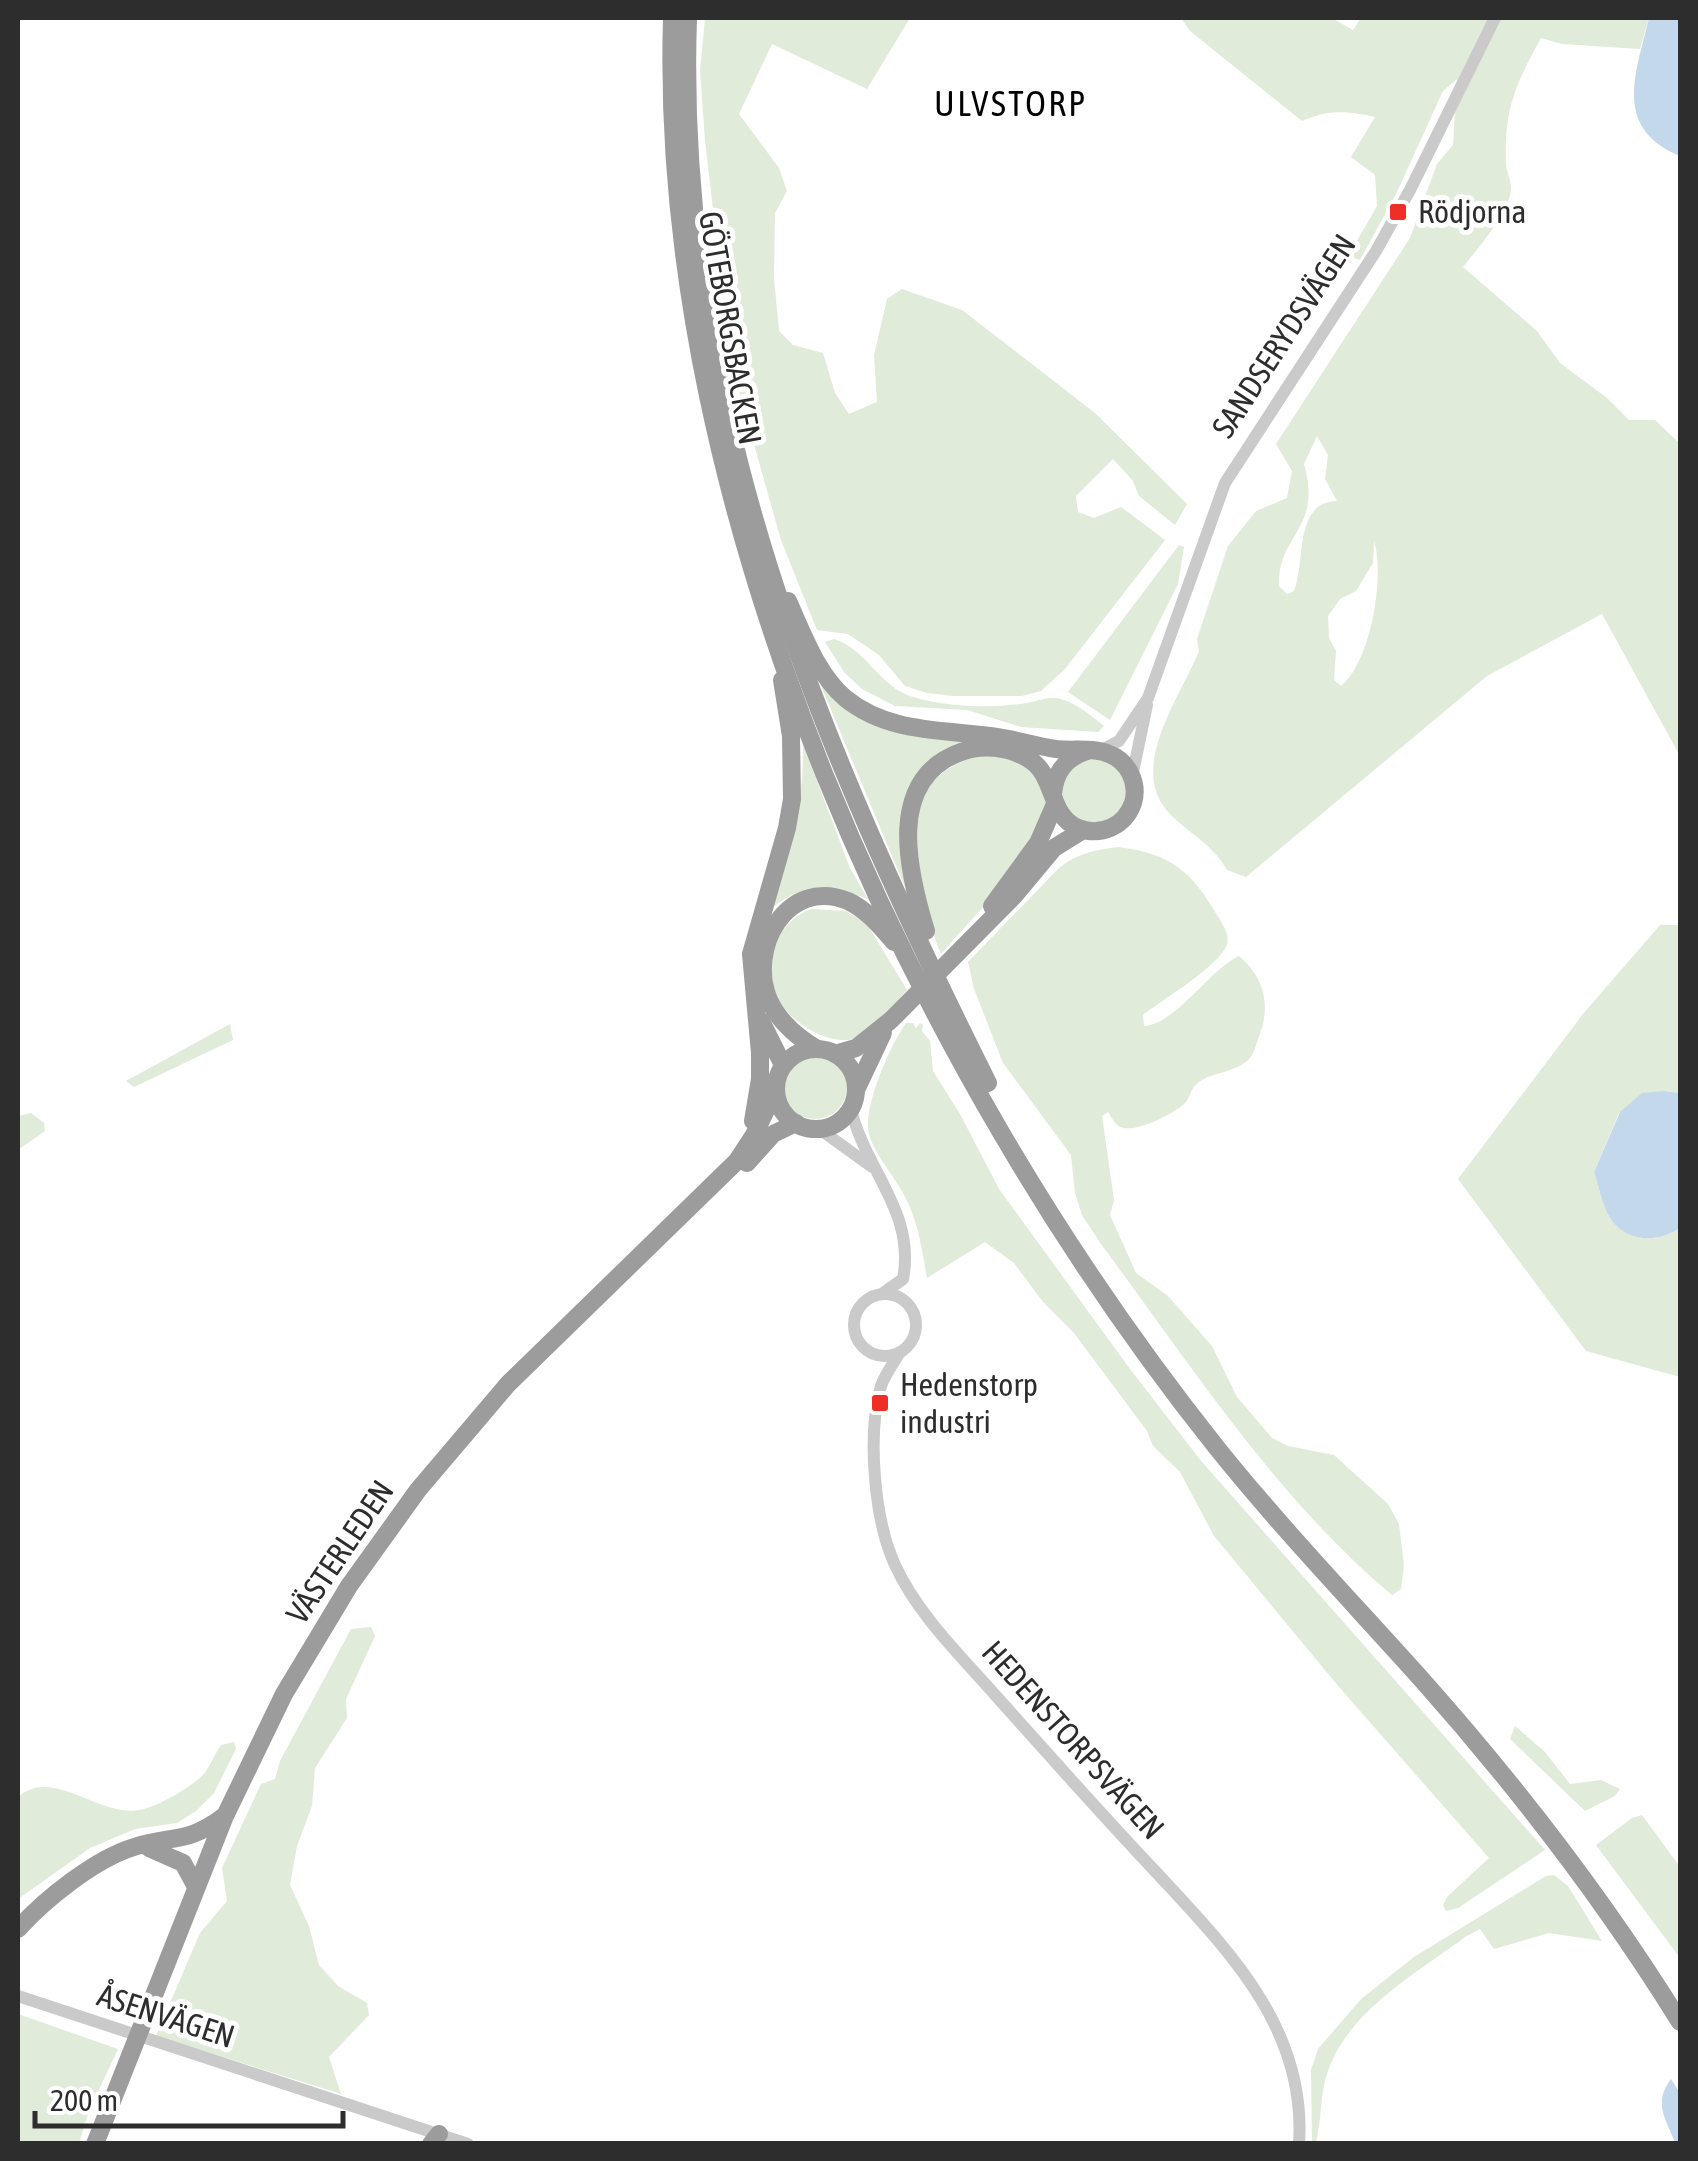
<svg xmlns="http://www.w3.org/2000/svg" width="1698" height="2161" font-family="'Asap Condensed',sans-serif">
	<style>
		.green { fill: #e1ebd9; fill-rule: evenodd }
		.water { fill: #c4d8ec }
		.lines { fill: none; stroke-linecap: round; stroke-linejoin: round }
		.tertiary { stroke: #cacaca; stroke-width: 12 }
		.trunk { stroke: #9c9c9c; stroke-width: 18 }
		.poi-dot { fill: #ed2f26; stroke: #fff; stroke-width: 4 }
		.labels { text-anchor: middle; stroke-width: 10; stroke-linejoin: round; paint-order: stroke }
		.poi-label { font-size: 32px; fill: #2d2d2d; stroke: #fff; text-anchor: start }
		.street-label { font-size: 32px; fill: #2d2d2d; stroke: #fff }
		.neighbourhood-label { font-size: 35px; letter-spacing: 2.5px; fill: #000; stroke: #fff }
	</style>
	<rect width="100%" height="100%" fill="#fff"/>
	<g class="green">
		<polygon points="705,18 910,18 867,89 772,44 739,114 779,168 787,191 775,213 774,278 779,331 793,345 823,353 835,393 849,414 877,402 874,355 887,299 902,289 962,310 1095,413 1187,504 1175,525 1139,496 1133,481 1113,459 1076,496 1078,512 1094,518 1121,507 1165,540 1065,669 1041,691 1022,696 953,696 927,693 905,686 879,655 848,634 817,630 781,540 731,363 705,141 700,71"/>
		<path d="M 1181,18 L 1332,18 L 1353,30 L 1361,18 L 1649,18 L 1640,49 L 1562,44 L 1541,38 C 1515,85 1504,110 1506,165 C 1507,172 1511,180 1511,188 C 1511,211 1477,249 1463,267 L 1537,331 L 1560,363 L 1607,398 L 1629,420 L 1655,420 L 1680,444 L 1680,756 L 1602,614 L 1487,676 L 1246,877 L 1227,870 C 1212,844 1193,836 1172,816 C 1124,771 1181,697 1199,651 L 1197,639 L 1228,546 L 1256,511 L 1287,498 L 1292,471 L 1276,444 L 1410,238 L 1437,164 L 1453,145 L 1457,79 L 1443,91 L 1396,194 L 1360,260 L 1354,258 L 1351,251 L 1377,206 L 1375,175 L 1351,157 L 1375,117 C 1347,111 1329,109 1302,121 L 1190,31 ZM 1317,436 L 1328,455 L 1325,479 L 1337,501 C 1293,502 1306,563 1294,591 L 1287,594 L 1279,586 C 1277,534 1323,530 1304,464 ZM 1374,541 C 1385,576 1371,662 1341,686 L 1334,680 L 1336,651 L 1329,638 L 1328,616 L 1340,599 L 1356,591 L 1373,563 Z"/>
		<polygon points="1179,545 1184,547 1178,584 1110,720 1068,692"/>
		<path d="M 834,639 C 868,650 879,687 913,697 C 946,707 987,708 1020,704 C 1030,703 1041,699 1050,698 C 1067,696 1092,716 1104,726 L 1098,732 L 1021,727 L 967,710 L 895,706 L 862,689 L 844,672 L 825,642 Z"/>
		<path d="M 819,681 L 845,706 L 969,741 C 945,747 931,762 915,779 L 910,899 Z"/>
		<path d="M 803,744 L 850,868 L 868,899 C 831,886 804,882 772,908 C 788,854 805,800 803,744 Z"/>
		<path d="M 982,755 C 1005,756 1020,759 1035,777 C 1045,789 1049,805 1044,820 C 1029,862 971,919 941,954 C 930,929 926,905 921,878 C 919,863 913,846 913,831 C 914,790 945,763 982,755 Z"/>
		<circle cx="1094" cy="791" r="33"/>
		<path d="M 1119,847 C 1170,854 1191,870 1217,915 C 1222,924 1230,933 1227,944 C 1221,965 1162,1000 1143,1015 L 1144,1026 C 1176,1024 1208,971 1239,956 C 1266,979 1271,1008 1258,1039 C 1256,1045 1253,1056 1248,1060 C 1234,1073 1213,1072 1199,1082 C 1189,1089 1191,1099 1182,1106 C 1170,1115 1139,1131 1124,1128 C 1116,1127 1112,1118 1108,1112 L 1102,1116 L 1114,1200 L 1110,1215 L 1136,1273 L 1168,1296 L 1212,1346 L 1237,1397 L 1272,1438 L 1288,1446 L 1334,1455 L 1388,1504 L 1399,1524 L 1404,1565 L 1401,1589 L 1392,1595 C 1276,1498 1191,1365 1101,1244 L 1082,1215 L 1075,1193 L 1071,1155 L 1003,1063 L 974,989 L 968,962 L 1058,869 C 1077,853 1095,850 1119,847 Z"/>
		<path d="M 811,909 L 846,911 L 867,924 L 907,990 C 893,1005 877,1030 857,1038 C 828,1048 784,1019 775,992 C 765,957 778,921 811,909 Z"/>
		<path d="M 1660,925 L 1680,925 L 1680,1093 L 1664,1091 L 1619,1113 L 1594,1172 C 1599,1187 1602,1205 1610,1218 C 1627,1243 1659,1243 1680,1228 L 1680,1377 L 1586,1351 L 1458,1179 L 1583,1014 Z"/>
		<path d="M 906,1023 L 913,1023 L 916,1028 L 920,1023 L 923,1025 L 922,1031 L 930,1041 L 933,1071 L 960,1114 L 999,1189 L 1130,1369 L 1202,1462 L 1545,1850 L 1458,1908 L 1446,1911 L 1443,1905 L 1447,1897 L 1489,1858 L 1339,1687 L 1214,1536 L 1180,1472 L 1153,1446 L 1147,1431 L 1074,1333 L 1043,1302 L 1014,1263 L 985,1242 L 927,1278 C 922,1250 918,1220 904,1195 C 895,1177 873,1152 869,1134 C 862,1108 891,1044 906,1023 Z"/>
		<polygon points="230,1024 233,1040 134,1087 126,1081"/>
		<circle cx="815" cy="1087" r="32"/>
		<polygon points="31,1113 44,1123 45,1131 18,1150 18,1116"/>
		<polygon points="371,1627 375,1636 346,1699 347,1718 315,1768 312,1806 297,1846 290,1885 309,1926 319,1965 338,1986 367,2003 369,2015 329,2057 341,2094 156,2036 200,1933 227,1901 222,1868 261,1784 275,1779 280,1761 351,1629"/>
		<polygon points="1515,1726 1545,1752 1570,1784 1601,1780 1620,1789 1615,1796 1585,1811 1510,1739"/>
		<path d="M 234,1742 L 236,1749 L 214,1793 L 196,1811 L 177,1823 L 135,1829 L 90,1848 L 18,1899 L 18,1797 C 54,1765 101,1821 144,1809 C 160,1805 187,1789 200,1778 C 209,1770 214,1755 221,1745 Z"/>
		<polygon points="1642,1815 1680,1867 1680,1958 1596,1845 1632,1818"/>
		<path d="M 1554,1875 L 1568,1886 L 1602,1941 L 1549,1933 L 1494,1949 L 1480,1929 L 1465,1937 C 1413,1976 1342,2014 1325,2081 C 1320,2102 1321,2123 1316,2143 L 1312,2143 L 1311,2070 L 1318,2049 L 1361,1999 L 1414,1957 L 1546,1876 Z"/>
		<polygon points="18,2014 118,2049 89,2111 79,2143 18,2143"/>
	</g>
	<g class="water">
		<path d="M 1649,18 L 1680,18 L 1680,156 C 1612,128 1636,73 1649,18 Z"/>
		<path d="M 1664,1091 L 1680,1093 L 1680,1228 C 1659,1243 1626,1243 1610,1218 C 1602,1205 1599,1187 1594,1172 L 1620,1112 L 1642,1093 Z"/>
		<path d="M 1671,2079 L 1680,2093 L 1680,2143 L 1675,2143 C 1667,2120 1652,2104 1671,2079 Z"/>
	</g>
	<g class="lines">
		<g class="tertiary">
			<polyline points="1099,751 1119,741 1148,698 1225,483 1376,251 1410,190 1495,18"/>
			<polyline points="1132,777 1147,705"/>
			<path d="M 851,1109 C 865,1170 916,1212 903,1279 L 882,1294"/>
			<polyline points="818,1128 872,1167"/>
			<circle cx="885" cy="1325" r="31"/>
			<path d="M 900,1352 C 894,1363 885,1374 881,1386 C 867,1434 874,1519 895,1565 C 918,1615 961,1656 997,1697 C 1049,1755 1101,1814 1155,1871 C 1228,1950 1307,2028 1299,2144"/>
			<polyline points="18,1996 468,2144"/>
		</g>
		<g class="trunk">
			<path d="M 672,18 C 657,512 913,1067 1217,1448 C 1282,1529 1354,1604 1423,1681 C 1518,1788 1605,1901 1680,2022"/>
			<path d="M 688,18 C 675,405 818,743 988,1083"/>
			<path d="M 788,601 C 803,634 817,674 845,698 C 889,734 944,729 997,737 C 1017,740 1036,746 1056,749 C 1073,751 1093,747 1109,754 C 1128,761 1139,783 1133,803 C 1125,826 1101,837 1078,828 C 1047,815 1057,774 1027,758 C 1008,747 982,744 961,752 C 885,779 908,872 926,931"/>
			<path d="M 1053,794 C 1055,771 1066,758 1087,751"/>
			<polyline points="992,906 1038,843 1055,804"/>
			<polyline points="761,1021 783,1065"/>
			<path d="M 817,1049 C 797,1037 779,1022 769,1000 C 747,949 787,876 848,901 C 867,910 880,926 894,942"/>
			<circle cx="816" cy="1089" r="40"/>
			<polyline points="835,1054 856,1048 891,1020 1014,896 1054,848 1083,830"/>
			<polyline points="856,1090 883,1033"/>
			<polyline points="753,1121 760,1079 760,1053 751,954 787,828 792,799 791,736 782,680"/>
			<polyline points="747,1163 773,1134 796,1123"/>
			<polyline points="149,1848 183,1863 195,1885"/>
			<path d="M 18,1929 C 45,1899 95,1859 134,1847 C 172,1835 187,1844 223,1817"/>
			<polyline points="95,2144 225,1816 284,1694 349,1586 418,1490 508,1384 737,1161 754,1135 776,1089"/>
			<polyline points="431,2144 439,2134"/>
		</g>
	</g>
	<g class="poi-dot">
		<rect x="1388" y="202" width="20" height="20" rx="5"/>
		<rect x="870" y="1393" width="20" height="20" rx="5"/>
	</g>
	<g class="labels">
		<g class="poi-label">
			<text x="1418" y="223">Rödjorna</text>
			<text x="900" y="1396">Hedenstorp<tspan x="900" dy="37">industri</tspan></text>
		</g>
		<g class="street-label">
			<text transform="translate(730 328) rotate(80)" y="11">GÖTEBORGSBACKEN</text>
			<text transform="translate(1284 336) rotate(-57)" y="11">SANDSERYDSVÄGEN</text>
			<text transform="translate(340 1552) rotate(-56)" y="11">VÄSTERLEDEN</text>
			<text transform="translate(1073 1740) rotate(48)" y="11">HEDENSTORPSVÄGEN</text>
			<text transform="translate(166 2016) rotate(18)" y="11">ÅSENVÄGEN</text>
		</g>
		<g class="neighbourhood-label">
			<text x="1011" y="116">ULVSTORP</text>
		</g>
	</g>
	<rect width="1698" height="2161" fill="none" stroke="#2d2d2d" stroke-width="40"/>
	<path d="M35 2111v15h308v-15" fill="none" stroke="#2d2d2d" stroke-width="5"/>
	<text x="50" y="2111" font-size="30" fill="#2d2d2d" stroke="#ffffff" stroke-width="8" paint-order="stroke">200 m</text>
</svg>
